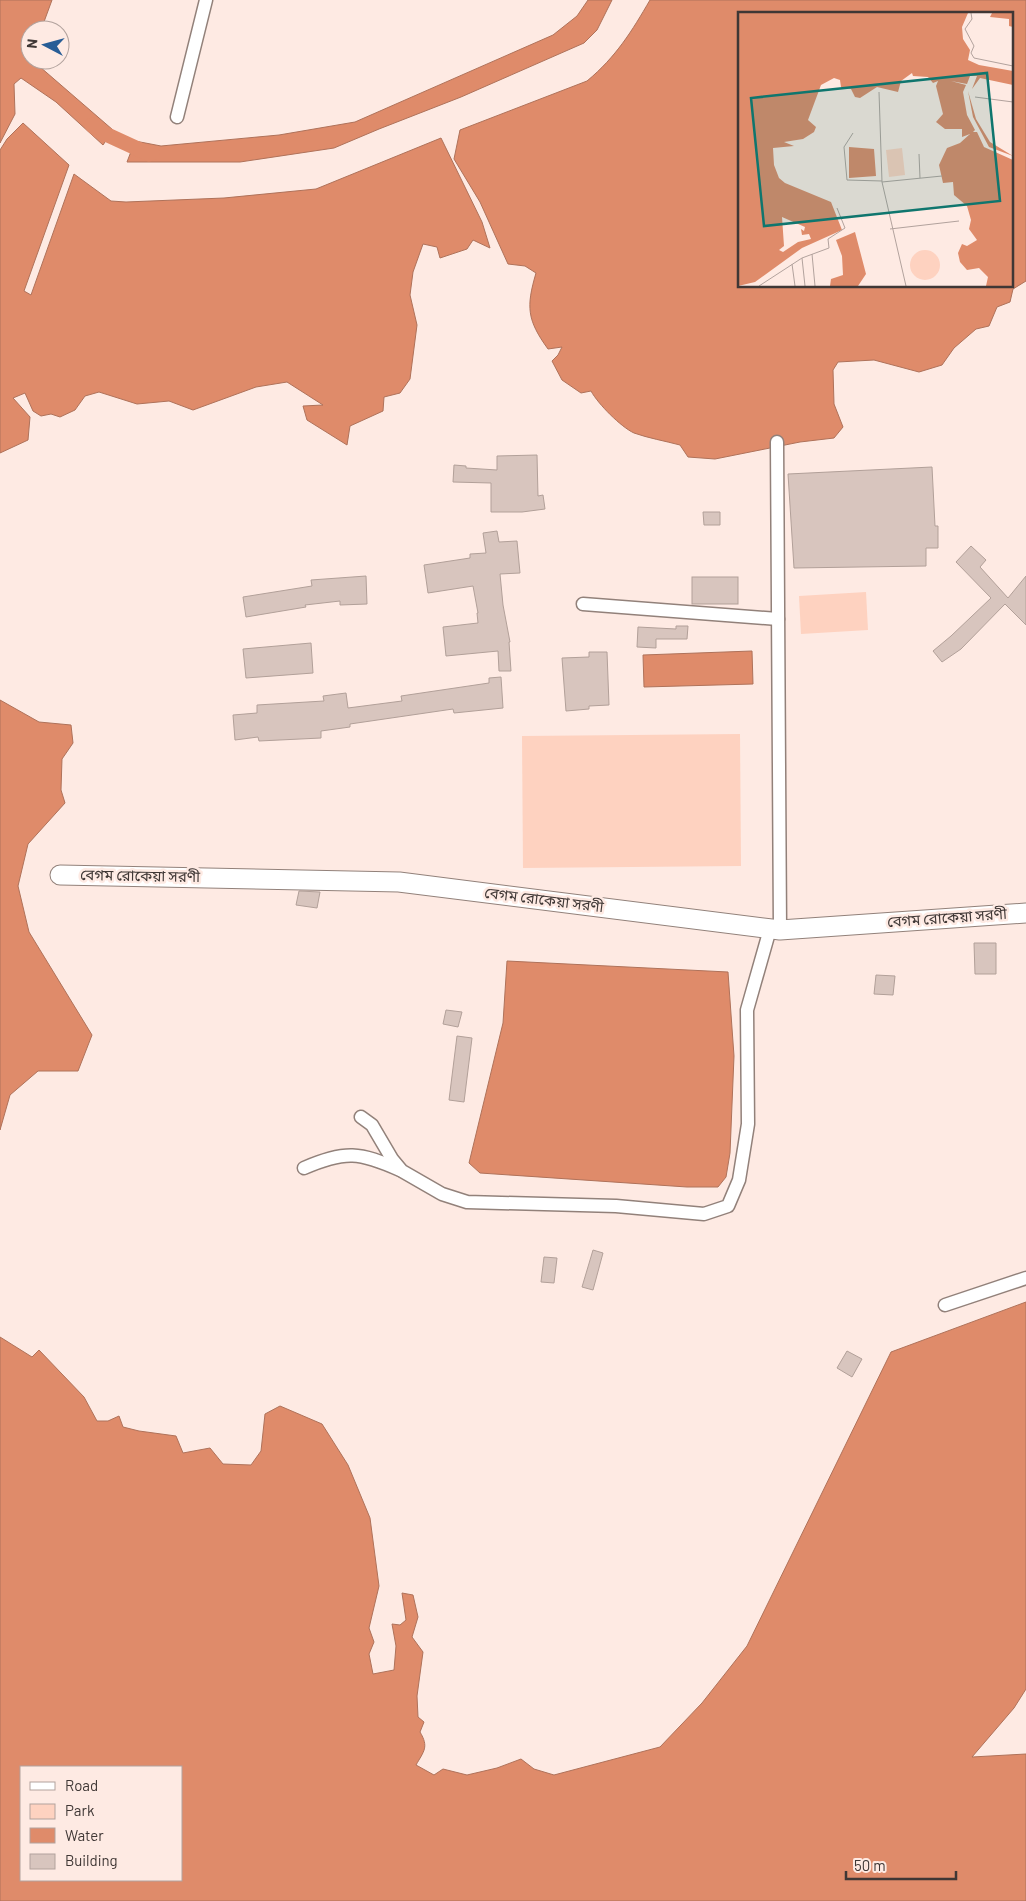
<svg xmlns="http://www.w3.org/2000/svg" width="1026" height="1901" font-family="Barlow,'Noto Sans Bengali',sans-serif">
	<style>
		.green { fill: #fed2c0 }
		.water { fill: #df8b6a; stroke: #af725a; fill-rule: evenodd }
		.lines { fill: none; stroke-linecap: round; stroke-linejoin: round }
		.canal { stroke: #df8b6a; stroke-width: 15 }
		.building { fill: #d8c5be; stroke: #b2a099 }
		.street-casing { stroke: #92817a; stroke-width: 15 }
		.secondary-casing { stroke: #92817a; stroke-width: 21 }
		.street { stroke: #fff; stroke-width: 12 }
		.secondary { stroke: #fff; stroke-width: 19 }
		.labels { text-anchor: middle; stroke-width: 5; stroke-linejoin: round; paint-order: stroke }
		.street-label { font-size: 15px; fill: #3f3735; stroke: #feeae3 }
		.inset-road { fill: none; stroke: #b2a29d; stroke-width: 1 }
		.view { fill: #0f766e; fill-opacity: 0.15; stroke: #0f766e; stroke-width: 2.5 }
		.inset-edge { fill: none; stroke: #3f3735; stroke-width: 2.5 }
	</style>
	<rect width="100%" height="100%" fill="#feeae3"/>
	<g class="green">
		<polygon points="866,592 868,630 801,634 799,596"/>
		<polygon points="740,734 741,866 523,868 522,736"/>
	</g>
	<g class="water">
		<polygon points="0,0 52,0 41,30 30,30 30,60 32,60 113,130 103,145 56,102 21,78 14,84 15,114 0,143"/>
		<polygon points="588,0 612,0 597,30 584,43 461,97 379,129 334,148 240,162 127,162 135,141 161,146 279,135 355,122 553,35 577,16"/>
		<path d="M 650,0 L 1026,0 L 1026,281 L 1013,289 L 1010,302 L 997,307 L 989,326 L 976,329 L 954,348 L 942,365 L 919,372 L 874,360 L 838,362 L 833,370 L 834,404 L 843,427 L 834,438 L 800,442 L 715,459 L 688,457 L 680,445 C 665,441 648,438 634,433 C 621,427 598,404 591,391 L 581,393 L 562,380 L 552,361 L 558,355 L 562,347 L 548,349 C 527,320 526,307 536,273 L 525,266 L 508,264 L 480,202 L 454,159 L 460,130 L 587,81 C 616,57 632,31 650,0 ZM 740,14 L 1012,14 L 1012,286 L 740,286 Z"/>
		<polygon points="23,123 69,165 24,291 31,295 74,174 111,201 126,202 224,198 316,189 441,138 482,222 490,248 473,240 467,249 440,258 437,247 423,244 413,272 410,295 417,325 410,379 400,393 384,397 383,411 350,426 347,445 307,420 303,406 323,405 287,382 256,387 193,410 169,401 137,404 99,392 85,396 75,410 60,417 51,414 41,416 33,411 25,393 13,398 30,417 28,440 0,453 0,150 7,139"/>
		<polygon points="752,651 753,684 644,687 643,655"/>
		<polygon points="0,700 39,722 71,725 73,743 62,759 61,790 65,803 28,844 18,886 29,932 92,1035 78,1071 38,1071 10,1095 0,1130"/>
		<polygon points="507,961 728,972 734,1056 730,1153 726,1177 718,1187 687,1187 480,1173 469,1163 503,1023"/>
		<path d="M 1026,1302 L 1026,1689 L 1014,1708 L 972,1757 L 1026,1754 L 1026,1901 L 0,1901 L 0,1337 L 32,1357 L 39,1350 L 84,1397 L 97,1421 L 108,1421 L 119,1416 L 123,1427 L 139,1431 L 176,1436 L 183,1453 L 210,1448 L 223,1464 L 251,1465 L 261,1451 L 265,1414 L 280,1406 L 322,1424 L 348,1465 L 370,1518 L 379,1586 L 369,1628 L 374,1642 L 369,1654 L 373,1674 L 394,1670 L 396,1646 L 392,1624 L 400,1625 L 406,1620 L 402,1593 L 413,1595 L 418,1617 L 412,1637 L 423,1652 L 417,1696 L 418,1717 L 424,1722 L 420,1732 C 429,1747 424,1751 416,1765 L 434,1775 L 443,1769 L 467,1775 L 497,1768 L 521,1759 L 534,1769 L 554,1775 L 660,1747 L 702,1703 L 747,1646 L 891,1352 ZM 21,1767 L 181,1767 L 181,1880 L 21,1880 Z"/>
	</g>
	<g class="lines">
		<polyline class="canal" points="92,125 99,131 149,154 152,153"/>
	</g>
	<g class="building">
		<polygon points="537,455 538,496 543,495 545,509 522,512 491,512 491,483 453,482 454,465 466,466 466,468 497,470 497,456"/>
		<polygon points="932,467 935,526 938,526 938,548 926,548 926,566 794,568 788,474"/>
		<polygon points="703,512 720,512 720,525 704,525"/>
		<polygon points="497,531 499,542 517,541 520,573 500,574 503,605 510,642 509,642 511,671 499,671 498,651 446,656 443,627 478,623 477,613 478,613 473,586 428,593 424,565 470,558 470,554 486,553 483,533"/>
		<polygon points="971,546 986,560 980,567 1008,598 1026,576 1026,625 1005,604 961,649 942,662 933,651 951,636 991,598 956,562"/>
		<polygon points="366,576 367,604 340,605 340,601 305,605 306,607 246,617 243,597 312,586 311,580"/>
		<rect x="692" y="577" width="46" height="27"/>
		<polygon points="676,626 688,626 687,639 656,639 656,648 637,647 638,627 676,629"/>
		<polygon points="311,643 313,673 246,678 243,649"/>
		<polygon points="589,652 607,652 609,705 589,706 589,709 566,711 562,658 589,657"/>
		<polygon points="501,677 503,708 454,713 453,709 350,724 350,727 321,731 321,738 259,741 258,737 235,740 233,715 257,713 257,705 324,701 323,696 346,693 348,708 402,701 401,696 489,683 489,678"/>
		<polygon points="299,891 320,892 317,908 296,905"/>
		<polygon points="974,943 996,943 996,974 975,974"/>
		<polygon points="876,975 895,976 893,995 874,994"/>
		<polygon points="446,1010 462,1012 458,1027 443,1024"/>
		<polygon points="457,1036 472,1038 464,1102 449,1100"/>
		<polygon points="593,1250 603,1253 593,1290 582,1287"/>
		<polygon points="544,1257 557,1258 554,1283 541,1282"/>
		<polygon points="847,1351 862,1359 852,1377 837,1368"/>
	</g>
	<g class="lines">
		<g class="street-casing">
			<g id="street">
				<polyline points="177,117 206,0"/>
				<polyline points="777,442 780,930"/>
				<polyline points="583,604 778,619"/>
				<polyline points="361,1117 372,1125 392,1159 402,1171 442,1194 467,1202 616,1206 704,1214 728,1206 739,1180 748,1124 747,1010 770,929"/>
				<path d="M 304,1168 C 345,1150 360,1152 400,1170"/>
				<polyline points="945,1305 1026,1278"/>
			</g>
		</g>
		<g class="secondary-casing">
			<polyline id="secondary" points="60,875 399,882 780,930 1026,913"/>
		</g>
		<use href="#street" class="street"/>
		<use href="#secondary" class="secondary"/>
	</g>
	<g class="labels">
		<g class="street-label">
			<text transform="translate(140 876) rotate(1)" y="5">বেগম রোকেয়া সরণী</text>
			<text transform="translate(544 900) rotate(7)" y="5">বেগম রোকেয়া সরণী</text>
			<text transform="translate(947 918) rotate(-4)" y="5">বেগম রোকেয়া সরণী</text>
		</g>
	</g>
	<g transform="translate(738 12)">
		<rect width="275" height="275" fill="#feeae3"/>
		<path d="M 164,136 L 167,163 L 151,165 L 148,138 ZM172 253a15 15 0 1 1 30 0a15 15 0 1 1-30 0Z" fill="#fed2c0"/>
		<path d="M 0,1 L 230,1 L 224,15 L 225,27 L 232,38 L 230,48 L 241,53 L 275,59 L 275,73 L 242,66 L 234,77 L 239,64 L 232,64 L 229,72 L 213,69 L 228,73 L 225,80 L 229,103 L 237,118 L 235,120 L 239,120 L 246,135 L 275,148 L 275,274 L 248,274 L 250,265 L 241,256 L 229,258 L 222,250 L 220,241 L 224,232 L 229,234 L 239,228 L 231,217 L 233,208 L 229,194 L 216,183 L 215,170 L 205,171 L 201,153 L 209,136 L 222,131 L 232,122 L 224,125 L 224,117 L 207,117 L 198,110 L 205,102 L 198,74 L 200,69 L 195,71 L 190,65 L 175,64 L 174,61 L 163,69 L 160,80 L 139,75 L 122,86 L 117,85 L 113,77 L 103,75 L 102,68 L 96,66 L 83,73 L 70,108 L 78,115 L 76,120 L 65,127 L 46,130 L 56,134 L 35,136 L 36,153 L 41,166 L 47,171 L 93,190 L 104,218 L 64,236 L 17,270 L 0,274 ZM 44,205 L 67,215 L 66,219 L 63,217 L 64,223 L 71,222 L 73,227 L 60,230 L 45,240 L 41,238 L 46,234 ZM 254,1 L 275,1 L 275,15 L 271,14 L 271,7 L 252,5 ZM 230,79 L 238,107 L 252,130 L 275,144 L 251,135 L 235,105 ZM 111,135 L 136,137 L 138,164 L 111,166 ZM 117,220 L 128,262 L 120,274 L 92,274 L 93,267 L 105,263 L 104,244 L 98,228 Z" fill="#df8b6a" fill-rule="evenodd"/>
		<path class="inset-road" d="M 233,1 L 234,7 L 227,17 L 236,34 L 233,41 L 236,46 L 275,54M 141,80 L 144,170 L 168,274M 237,85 L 275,90M 115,121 L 106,135 L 109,168 L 144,169M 181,142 L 182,166M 144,170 L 204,164M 152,217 L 221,209M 74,242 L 77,274M 64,246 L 67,274M 54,252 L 57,274M 21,274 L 64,246 L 91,236 L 90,227 L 107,216 L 99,196"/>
		<path class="view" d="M 249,61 L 262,189 L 26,214 L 13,86 Z"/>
		<rect width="275" height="275" class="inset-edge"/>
	</g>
	<rect x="20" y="1766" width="162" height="115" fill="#feeae3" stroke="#b2a29d"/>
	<rect x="30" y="1782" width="25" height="8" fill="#ffffff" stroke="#b2a29d"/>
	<text x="65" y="1791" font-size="15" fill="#3f3735">Road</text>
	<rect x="30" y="1804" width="25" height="15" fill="#fed2c0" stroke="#b2a29d"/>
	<text x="65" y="1816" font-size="15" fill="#3f3735">Park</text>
	<rect x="30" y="1828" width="25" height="15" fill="#df8b6a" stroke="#b2a29d"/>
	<text x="65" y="1841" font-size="15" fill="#3f3735">Water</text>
	<rect x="30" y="1854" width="25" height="15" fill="#d8c5be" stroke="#b2a29d"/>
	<text x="65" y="1866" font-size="15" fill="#3f3735">Building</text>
	<g transform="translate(45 45) rotate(276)"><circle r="24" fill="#feeae3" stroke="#b2a29d"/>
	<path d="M0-4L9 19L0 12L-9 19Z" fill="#285d96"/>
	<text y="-8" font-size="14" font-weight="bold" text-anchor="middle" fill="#3f3735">N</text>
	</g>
	<path d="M846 1871v8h110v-8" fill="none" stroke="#3f3735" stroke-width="2.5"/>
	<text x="854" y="1871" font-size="15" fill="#3f3735" stroke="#feeae3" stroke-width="4" paint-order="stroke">50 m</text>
</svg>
